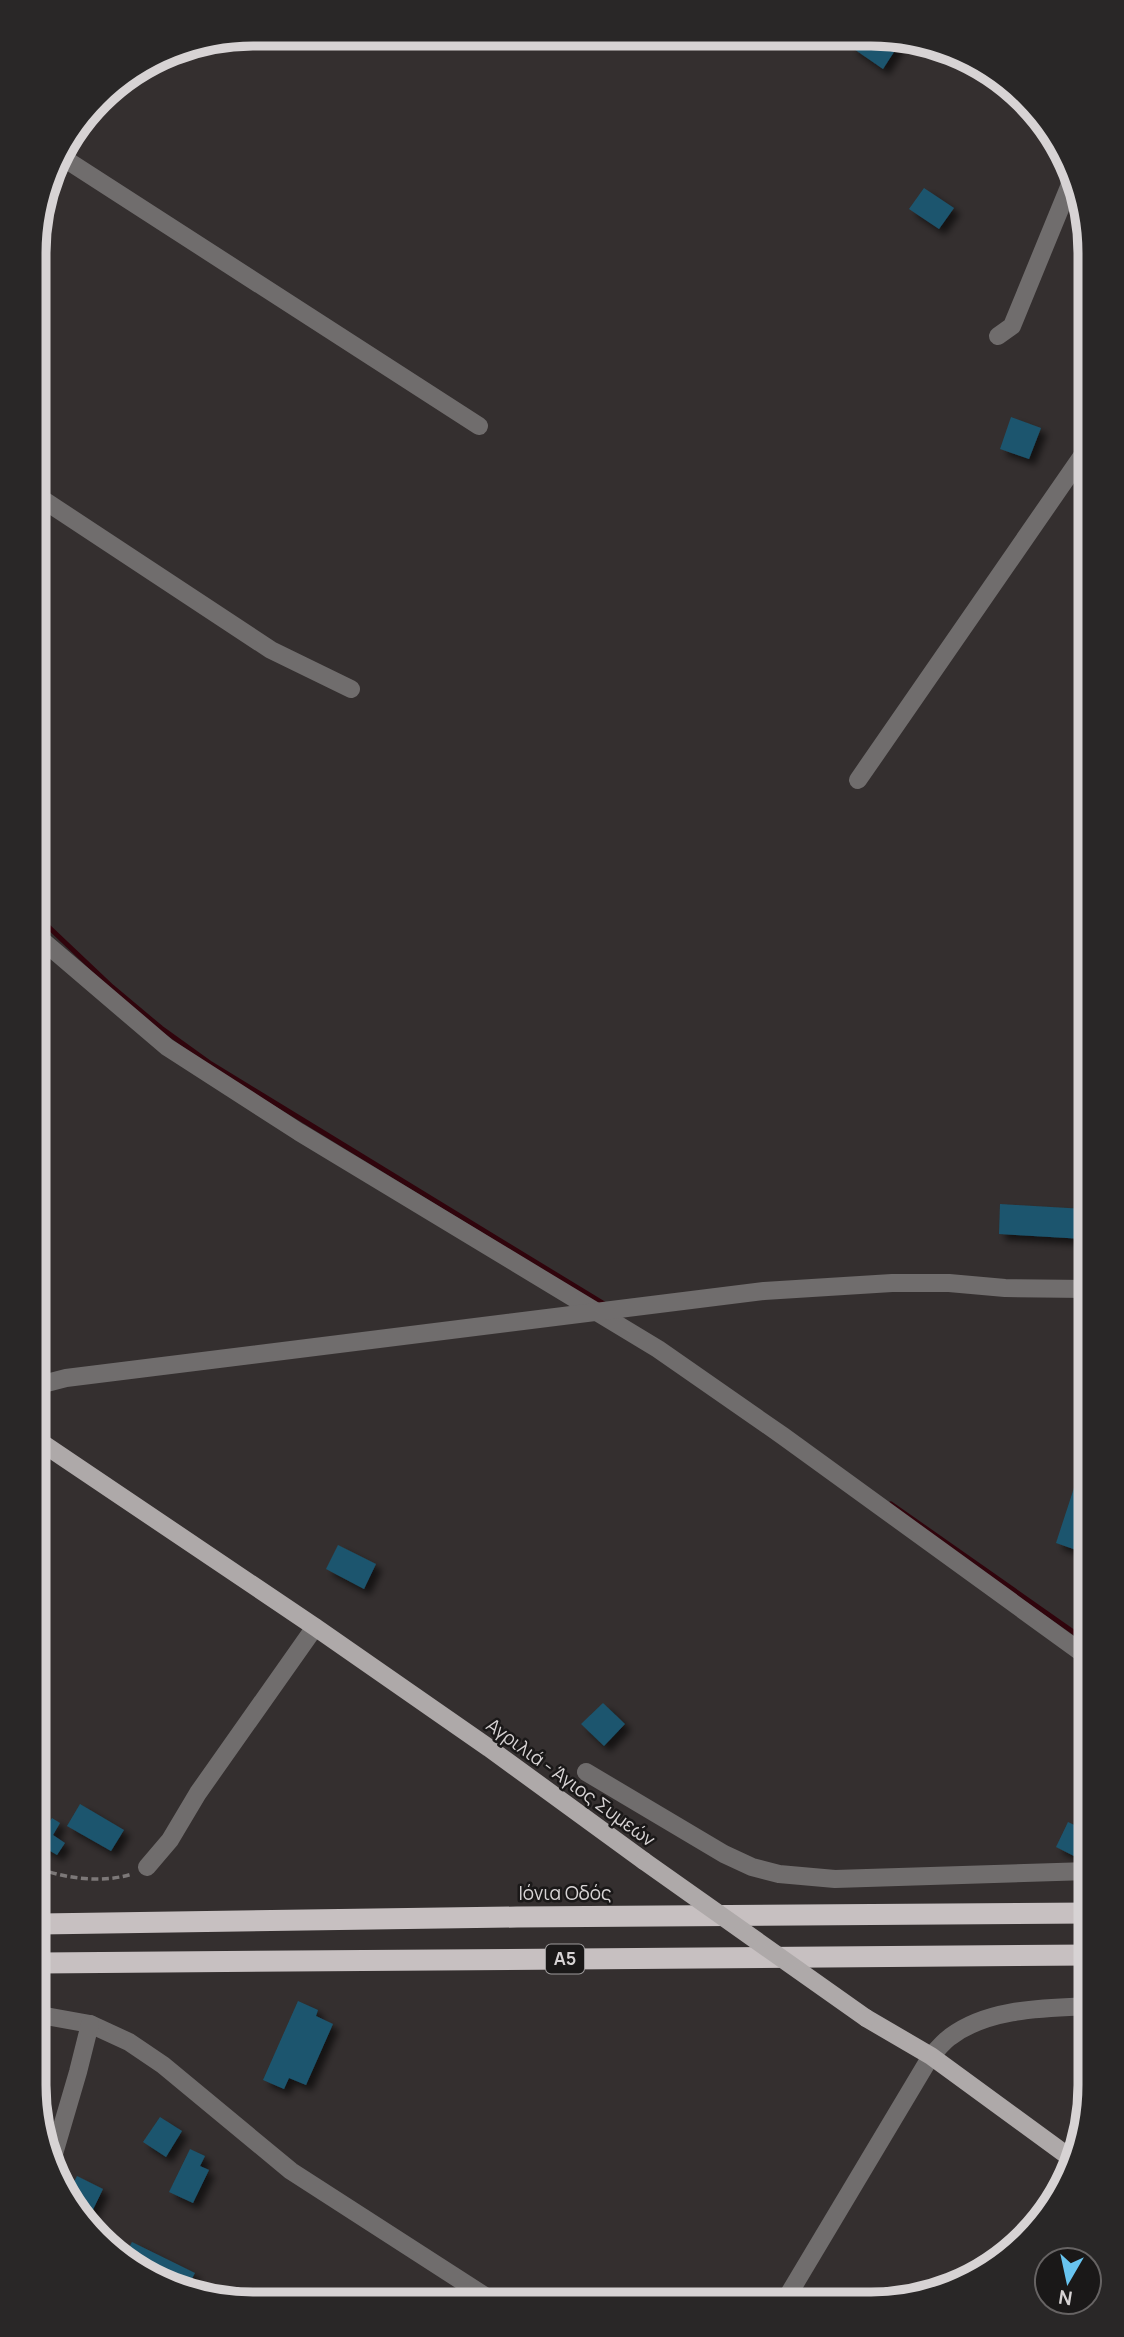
<svg xmlns="http://www.w3.org/2000/svg" width="1124" height="2337" font-family="Manrope,sans-serif">
	<style>
		.lines { fill: none; stroke-linecap: round; stroke-linejoin: round }
		.stream { stroke: #30040c; stroke-width: 5 }
		.building { fill: #1c556e; filter: url(#shadow) }
		.path { stroke: #7c7878; stroke-width: 3.5; stroke-dasharray: 7 3.5; stroke-linecap: butt }
		.minor { stroke: #706d6d; stroke-width: 18 }
		.major { stroke: #aea9a9; stroke-width: 18 }
		.highway { stroke: #c7c0c1; stroke-width: 21 }
		.major-bridge { stroke: #aea9a9; stroke-width: 18 }
		.labels { text-anchor: middle; stroke-width: 5; stroke-linejoin: round; paint-order: stroke }
		.shield { fill: #1a1818; stroke: #9e9b9c; stroke-width: 2 }
		.shield-label { font-size: 18px; font-weight: bold; fill: #d7d3d4 }
		.street-label { font-size: 19px; fill: #d7d3d4; stroke: #1a1818 }
		.rim { fill: none; stroke: #d7d3d4; stroke-width: 9 }
	</style>
	<defs>
		<filter id="shadow"><feDropShadow dx="6" dy="6" stdDeviation="3.5" flood-color="#0009"/></filter>
	</defs>
	<rect width="100%" height="100%" fill="#342f2f"/>
	<g class="lines">
		<g class="stream">
			<polyline points="37,916 112,987 161,1028 211,1064 604,1304"/>
			<polyline points="891,1504 1089,1643"/>
		</g>
	</g>
	<g class="building">
		<polygon points="858,37 902,37 903,38 883,69 851,47"/>
		<polygon points="924,188 954,208 939,229 909,209"/>
		<polygon points="1011,417 1041,428 1029,459 1000,449"/>
		<polygon points="1000,1204 1085,1209 1084,1239 999,1234"/>
		<polygon points="1087,1448 1088,1448 1088,1554 1056,1543"/>
		<polygon points="338,1545 376,1564 364,1589 326,1569"/>
		<polygon points="603,1703 625,1724 604,1746 581,1724"/>
		<polygon points="80,1804 124,1830 111,1851 67,1826"/>
		<polygon points="52,1818 60,1823 53,1835 65,1843 57,1855 40,1845 40,1836"/>
		<polygon points="1068,1822 1089,1832 1078,1858 1056,1847"/>
		<polygon points="298,2001 318,2010 316,2016 333,2024 306,2085 289,2078 284,2089 263,2080"/>
		<polygon points="160,2117 182,2131 166,2157 143,2142"/>
		<polygon points="190,2149 205,2156 200,2166 209,2170 193,2203 169,2192"/>
		<polygon points="77,2176 103,2189 86,2224 70,2206 66,2197"/>
		<polygon points="132,2242 195,2273 187,2288 124,2257"/>
	</g>
	<g class="lines">
		<path class="path" d="M 40,1869 C 68,1879 104,1883 132,1874"/>
		<g class="minor">
			<polyline points="58,153 65,159 479,426"/>
			<polyline points="998,336 1012,326 1069,187 1071,176 1069,160"/>
			<polyline points="36,495 271,650 351,689"/>
			<polyline points="858,780 1084,453"/>
			<polyline points="37,936 167,1047 299,1132 658,1349 783,1436 1089,1658"/>
			<polyline points="39,1385 66,1378 764,1291 892,1283 949,1283 1005,1288 1087,1289"/>
			<polyline points="586,1772 724,1854 752,1867 779,1874 835,1879 1089,1871"/>
			<polyline points="147,1867 170,1840 198,1793 315,1627"/>
			<polyline points="40,2015 90,2024 129,2042 163,2065 291,2171 488,2298"/>
			<polyline points="51,2164 78,2072 90,2024"/>
			<path d="M 787,2297 L 931,2056 C 937,2050 943,2042 950,2037 C 988,2008 1045,2008 1090,2006"/>
		</g>
		<g class="major">
			<polyline points="39,1441 315,1627 489,1748 644,1861"/>
			<polyline points="866,2018 931,2056 1076,2162"/>
		</g>
		<g class="highway">
			<polyline points="40,1924 517,1917 1090,1913"/>
			<polyline points="40,1963 1090,1955"/>
		</g>
		<polyline class="major-bridge" points="644,1861 866,2018"/>
	</g>
	<g class="labels">
		<rect class="shield" x="546" y="1944.5" width="38" height="29" rx="5"/>
		<g class="shield-label">
			<text x="565" y="1965">Α5</text>
		</g>
		<g class="street-label">
			<text transform="translate(571 1782) rotate(36)" y="7">Αγριλιά - Άγιος Συμεών</text>
			<text x="565" y="1900">Ιόνια Οδός</text>
		</g>
	</g>
	<path d="M0 0H1124V2337H0ZM253 46H871A207 207 0 0 1 1078 253V2085A207 207 0 0 1 871 2292H253A207 207 0 0 1 46 2085V253A207 207 0 0 1 253 46Z" fill="#292727" fill-rule="evenodd"/>
	<path class="rim" d="M253 46H871A207 207 0 0 1 1078 253V2085A207 207 0 0 1 871 2292H253A207 207 0 0 1 46 2085V253A207 207 0 0 1 253 46Z"/>
	<g transform="translate(1068 2281) rotate(189)"><circle r="33" fill="#1a1818" stroke="#666363" stroke-width="2"/>
	<path d="M0-5L12 26L0 18L-12 26Z" fill="#68c4f0"/>
	<text y="-10" font-size="19" font-weight="bold" text-anchor="middle" fill="#d7d3d4">N</text>
	</g>
</svg>
